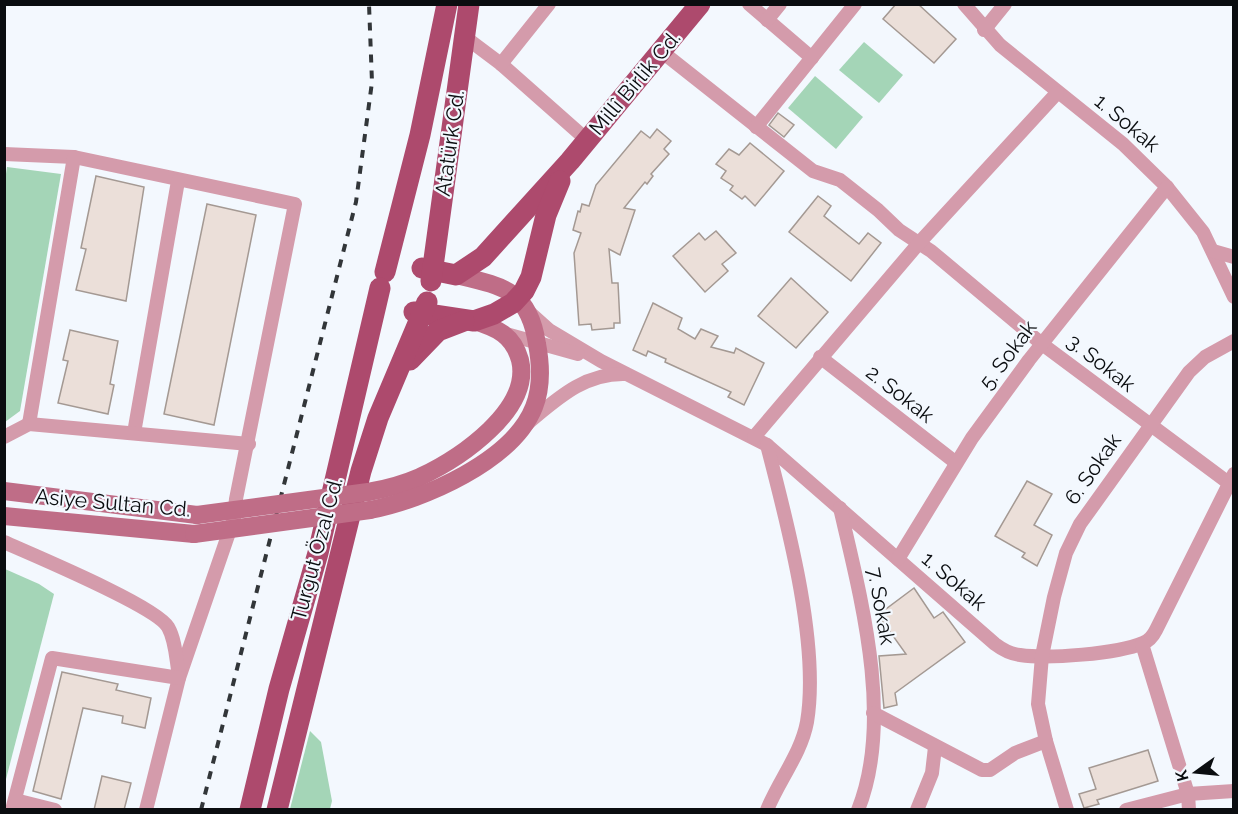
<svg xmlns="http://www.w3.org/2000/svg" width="1238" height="814" font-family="Raleway,sans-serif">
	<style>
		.green { fill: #a4d5b7 }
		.building { fill: #ebdfd9; stroke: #a49993; stroke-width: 1.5 }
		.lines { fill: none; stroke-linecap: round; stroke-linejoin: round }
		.street { stroke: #d49bab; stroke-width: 14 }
		.secondary { stroke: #bf6d87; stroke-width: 18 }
		.primary { stroke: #ad4a6d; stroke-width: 21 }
		.rail { stroke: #323639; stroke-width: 4; stroke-dasharray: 8 8; stroke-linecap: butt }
		.secondary-bridge { stroke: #bf6d87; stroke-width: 18 }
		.labels { text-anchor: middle; stroke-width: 4.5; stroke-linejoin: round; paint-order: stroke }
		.street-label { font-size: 21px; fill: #0a0d10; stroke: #f3f8fe }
	</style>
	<rect width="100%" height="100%" fill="#f3f8fe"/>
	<g class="green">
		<polygon points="864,42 903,75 879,103 839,70"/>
		<polygon points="815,76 863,117 836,149 788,108"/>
		<polygon points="7,167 61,174 20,411 5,422 4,187"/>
		<polygon points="5,569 39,584 54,594 5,783"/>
		<polygon points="310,731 321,742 332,801 330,809 290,809"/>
	</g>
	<g class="building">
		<polygon points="896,4 918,4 956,39 934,63 883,19"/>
		<polygon points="778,113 794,125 784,137 769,125"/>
		<polygon points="657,129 671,141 664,149 669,154 651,174 653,176 647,184 645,182 624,208 635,210 620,255 609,249 612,283 618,283 620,323 614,323 614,328 592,330 591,324 579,325 574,253 581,233 573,230 578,211 580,212 582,204 589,206 596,185 641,131 650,138"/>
		<polygon points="750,143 784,171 755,206 745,196 742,199 730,190 733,186 721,178 726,171 716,164 729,149 739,155"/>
		<polygon points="96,176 144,187 126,301 76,290 86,249 81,248"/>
		<polygon points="818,196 831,206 824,216 859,244 868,233 881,243 851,281 789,232"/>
		<polygon points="207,204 256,215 214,425 164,414"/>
		<polygon points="716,231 736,253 722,264 728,271 705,292 673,256 699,233 705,240"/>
		<polygon points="791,278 828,312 796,348 758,316"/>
		<polygon points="653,303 682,318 678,329 695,339 701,329 718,336 711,347 734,353 736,348 764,363 744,405 728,397 731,392 665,362 666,359 648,351 646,356 633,350"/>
		<polygon points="70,330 118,341 110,384 114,385 108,414 58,403 68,361 63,360"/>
		<polygon points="1027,481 1052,494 1034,525 1052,535 1037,566 1022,557 1025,553 995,536"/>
		<polygon points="914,588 934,618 943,612 965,642 895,693 897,705 884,708 879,656 906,654 878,615"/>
		<polygon points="62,672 118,684 116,690 151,698 145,728 122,723 123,716 83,708 61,799 33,791"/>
		<polygon points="1148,750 1158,781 1097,800 1099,804 1084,808 1079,794 1096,789 1089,768"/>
		<polygon points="102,776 131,783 124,810 94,810"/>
	</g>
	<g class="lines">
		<g class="street">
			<polyline points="749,4 812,58"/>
			<polyline points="964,4 1000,45 1123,144 1167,187 1203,232 1234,297"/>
			<polyline points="767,20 780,4"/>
			<polyline points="984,30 1005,4"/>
			<polyline points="465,37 501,64 587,140"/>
			<polyline points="661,51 813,171 840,180 878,210 899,230 931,251 1042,344 1234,487"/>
			<polyline points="501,64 549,4"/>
			<polyline points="756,127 855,4"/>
			<polyline points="4,154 74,157 295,204 236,499 234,518 179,678 146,810"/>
			<polyline points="1213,251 1234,257"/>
			<path d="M 530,313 L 549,330 L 601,361 L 767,445 L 995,644 C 1003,650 1010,654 1020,655 C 1048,659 1117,654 1143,643 C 1149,641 1153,636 1156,630 L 1234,474"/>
			<polyline points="506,334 578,354"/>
			<polyline points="820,357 955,462"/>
			<path d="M 528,423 C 557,399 584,373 625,374"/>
			<polyline points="29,424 74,157"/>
			<polyline points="134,433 178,181"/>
			<polyline points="4,437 29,424 249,444"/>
			<polyline points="754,437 919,243 1057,93"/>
			<path d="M 767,445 C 787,522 820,644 807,722 C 801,754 779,780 767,810"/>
			<path d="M 840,508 C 861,598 894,720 858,810"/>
			<path d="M 4,542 C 33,555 156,606 168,627 C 176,641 176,660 179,676"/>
			<polyline points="898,559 972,438 1029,360 1167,187"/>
			<polyline points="1142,644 1188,794 1189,810"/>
			<polyline points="873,713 982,770 990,770 1015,753 1046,741"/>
			<polyline points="15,800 55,810"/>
			<polyline points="12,810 52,658 179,678"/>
			<polyline points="917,810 932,773 935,747"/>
			<polyline points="1067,810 1046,741 1038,704 1042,656 1054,597 1066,553 1080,524 1189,372 1205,357 1234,341"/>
			<polyline points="1126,810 1188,794 1234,791"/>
		</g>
		<g class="secondary">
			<polyline points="4,491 197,515"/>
			<path d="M 368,492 C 386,489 404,484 420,477 C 460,458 532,410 520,360 C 513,335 497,328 474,321"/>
			<path d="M 370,510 C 423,500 513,461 534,407 C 542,387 541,365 537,344 C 529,290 503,286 456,275"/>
			<polyline points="4,516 194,534"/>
		</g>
		<g class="primary">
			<polyline points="422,268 456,275 483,257 570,161 700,4"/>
			<polyline points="385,272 420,135 447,4"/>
			<polyline points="431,281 469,4"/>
			<polyline points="414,312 474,321 494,314 513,303 524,291 531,277 546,215 560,181"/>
			<polyline points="410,360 438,331 464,321"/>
			<polyline points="250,810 279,689 318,553 380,288"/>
			<polyline points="277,810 361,471 378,418 427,302"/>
		</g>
		<polyline class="rail" points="201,810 356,202 372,82 369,4"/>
		<g class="secondary-bridge">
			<polyline points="197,515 368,492"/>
			<polyline points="194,534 370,510"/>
		</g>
	</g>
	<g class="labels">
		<g class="street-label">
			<text transform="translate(635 83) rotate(-50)" y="7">Millî Birlik Cd.</text>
			<text transform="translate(1127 123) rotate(40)" y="7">1. Sokak</text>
			<text transform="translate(450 143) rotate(-82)" y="7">Atatürk Cd.</text>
			<text transform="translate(1008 355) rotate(-53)" y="7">5. Sokak</text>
			<text transform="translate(1101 363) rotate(38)" y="7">3. Sokak</text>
			<text transform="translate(900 394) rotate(38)" y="7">2. Sokak</text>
			<text transform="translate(1093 469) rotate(-55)" y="7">6. Sokak</text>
			<text transform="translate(113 503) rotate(5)" y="7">Asiye Sultan Cd.</text>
			<text transform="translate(317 549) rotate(-75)" y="7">Turgut Özal Cd.</text>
			<text transform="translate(954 581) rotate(41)" y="7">1. Sokak</text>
			<text transform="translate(881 606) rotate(80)" y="7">7. Sokak</text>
		</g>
	</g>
	<rect width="1238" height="814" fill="none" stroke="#0a0d10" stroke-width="12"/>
	<g transform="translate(1196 772) rotate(255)" stroke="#f3f8fe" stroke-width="4.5" paint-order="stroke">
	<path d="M0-4.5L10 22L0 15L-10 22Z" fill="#0a0d10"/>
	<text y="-9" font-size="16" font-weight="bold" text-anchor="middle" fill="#0a0d10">K</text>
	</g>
</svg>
